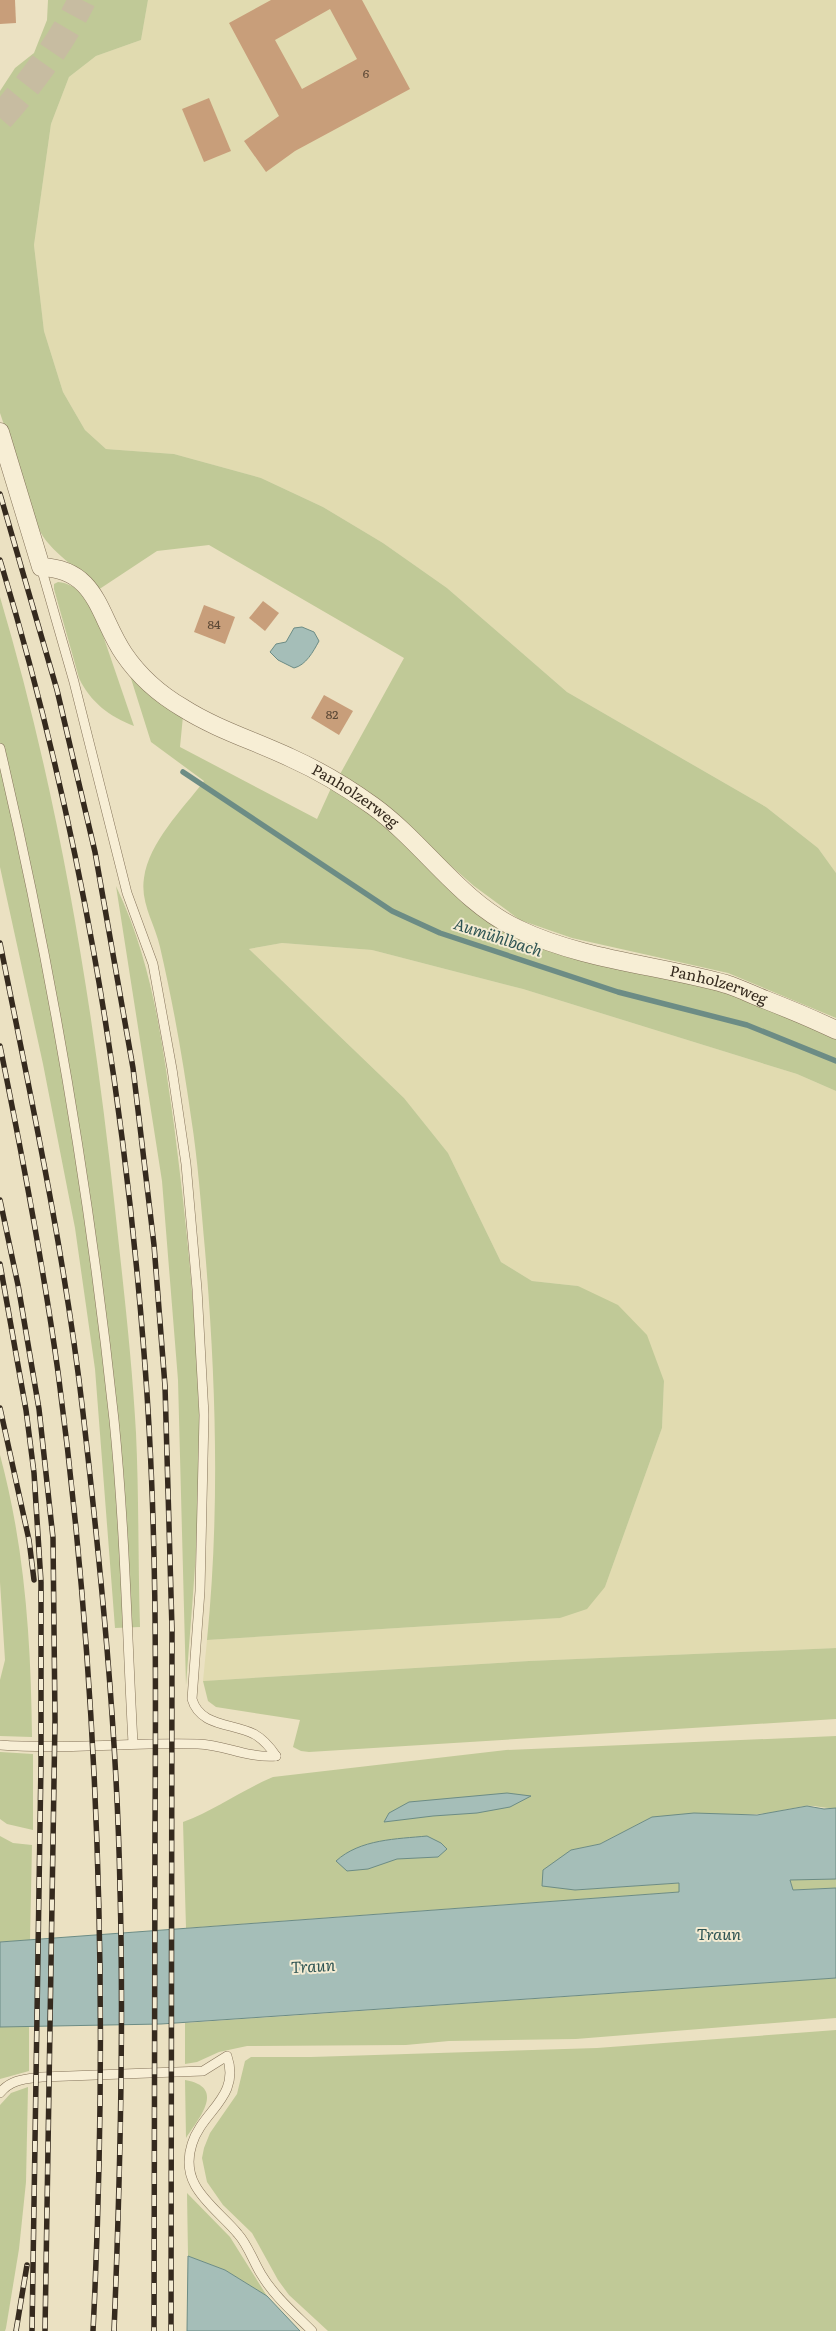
<svg xmlns="http://www.w3.org/2000/svg" width="836" height="2331" font-family="Literata,serif">
	<style>
		.farmland { fill: #e1dbb0 }
		.green { fill: #c0c997 }
		.water { fill: #a5beb8; stroke: #6c8c85 }
		.lines { fill: none; stroke-linecap: round; stroke-linejoin: round }
		.stream { stroke: #6c8c85; stroke-width: 5.5 }
		.building { fill: #c89e7a; fill-rule: evenodd }
		.primary-tunnel { stroke: #c7bca1; stroke-width: 28; stroke-dasharray: 28 14; stroke-linecap: butt }
		.service-casing { stroke: #84735a; stroke-width: 10 }
		.minor-casing { stroke: #84735a; stroke-width: 19 }
		.service { stroke: #f7eed5; stroke-width: 9 }
		.minor { stroke: #f7eed5; stroke-width: 18 }
		.rail-casing { stroke: #352a1e; stroke-width: 5.5 }
		.rail { stroke: #f3ebd2; stroke-width: 4; stroke-dasharray: 11; stroke-linecap: butt }
		.labels { text-anchor: middle; stroke-width: 4; stroke-linejoin: round; paint-order: stroke }
		.number-label { font-size: 12px; fill: #5a4735 }
		.street-label { font-size: 15px; fill: #352a1e; stroke: #f3ebd2 }
		.water-label { font-size: 16px; font-style: italic; fill: #2e5453; stroke: #f3ebd2 }
	</style>
	<rect width="100%" height="100%" fill="#ebe1c2"/>
	<g class="farmland">
		<polygon points="148,0 836,0 836,873 818,848 766,807 567,692 447,588 383,543 323,507 261,478 174,454 106,449 85,430 63,392 44,331 34,245 51,124 69,77 96,56 141,40"/>
		<polygon points="282,943 372,950 523,989 797,1074 836,1091 836,1648 529,1661 203,1681 207,1640 560,1618 605,1587 662,1428 664,1381 578,1286 532,1281 501,1262 448,1153 404,1098 249,949"/>
	</g>
	<g class="green">
		<path d="M 48,0 L 148,0 L 141,40 L 96,56 L 69,77 L 51,124 L 34,245 L 44,331 L 63,392 L 85,430 L 106,449 L 174,454 L 261,478 L 323,507 L 383,543 L 447,588 L 567,692 L 766,807 L 818,848 L 836,873 L 836,1018 L 728,973 L 572,938 L 520,920 L 474,886 L 379,803 L 339,776 L 404,658 L 209,545 L 157,551 L 98,590 C 81,569 48,551 39,529 L 0,413 L 0,91 L 15,68 L 34,53 L 47,20 Z"/>
		<path d="M 58,582 C 78,584 87,599 96,615 L 134,726 C 110,717 90,702 79,678 L 54,589 L 54,584 Z"/>
		<path d="M 0,597 C 59,796 93,1003 115,1209 C 123,1283 132,1359 136,1433 C 139,1498 138,1563 140,1627 L 115,1628 L 95,1369 L 75,1228 L 43,1064 L 0,867 Z"/>
		<path d="M 128,669 L 183,716 L 180,747 L 317,819 L 332,786 L 373,812 L 516,935 L 727,990 L 836,1039 L 836,1091 L 797,1074 L 523,989 L 372,950 L 282,943 L 249,949 L 404,1098 L 448,1153 L 501,1262 L 532,1281 L 578,1286 L 618,1305 L 647,1335 L 664,1381 L 662,1428 L 605,1587 L 587,1609 L 560,1618 L 207,1640 C 220,1510 216,1380 205,1250 C 201,1206 198,1161 191,1117 C 183,1060 173,1003 160,947 C 155,924 140,903 144,878 C 149,842 182,810 204,781 L 151,742 Z"/>
		<path d="M 116,886 C 153,964 162,1041 174,1125 C 186,1219 196,1314 199,1409 C 202,1501 193,1593 186,1685 L 178,1380 L 162,1181 Z"/>
		<path d="M 0,1455 C 25,1548 31,1641 32,1737 L 0,1736 L 0,1680 L 5,1660 L 0,1582 Z"/>
		<polygon points="836,1648 836,1719 309,1752 301,1751 293,1747 300,1720 216,1707 208,1701 203,1681 529,1661"/>
		<path d="M 836,1736 L 836,1808 C 825,1809 815,1805 805,1806 C 784,1809 765,1816 743,1814 L 652,1817 L 600,1844 L 571,1850 L 542,1885 L 575,1890 L 679,1883 L 679,1892 L 186,1928 L 183,1822 C 215,1810 242,1790 273,1777 L 506,1750 Z"/>
		<polygon points="0,1752 33,1754 33,1830 7,1824 0,1819"/>
		<polygon points="0,1836 13,1843 32,1845 30,1940 0,1942"/>
		<polygon points="790,1879 836,1879 836,1888 793,1890"/>
		<polygon points="836,1978 836,2018 576,2039 449,2041 406,2045 247,2046 219,2052 197,2062 185,2064 185,2023"/>
		<polygon points="29,2026 29,2071 0,2079 0,2027"/>
		<polygon points="836,2030 836,2331 328,2331 289,2295 278,2280 252,2233 223,2205 207,2182 202,2158 204,2148 210,2133 237,2094 245,2061 251,2057 311,2057 597,2048"/>
		<path d="M 185,2080 C 226,2087 200,2117 186,2138 Z"/>
		<polygon points="28,2087 26,2182 19,2249 6,2328 5,2331 0,2331 0,2105 11,2093"/>
		<polygon points="187,2193 230,2237 267,2296 225,2270 188,2256"/>
	</g>
	<g class="water">
		<path d="M 302,627 L 314,632 L 319,641 C 313,652 306,665 294,668 L 278,660 L 270,652 L 276,644 L 286,642 L 294,628 Z"/>
		<polygon points="507,1793 531,1796 510,1807 477,1813 433,1816 384,1822 389,1813 409,1802"/>
		<polygon points="807,1806 824,1809 836,1808 836,1879 790,1880 793,1890 836,1888 836,1978 161,2024 0,2027 0,1942 679,1892 679,1883 575,1890 542,1886 543,1870 571,1850 600,1844 652,1817 694,1813 757,1815"/>
		<path d="M 427,1836 L 441,1843 L 447,1849 L 438,1857 L 397,1859 L 368,1869 L 347,1871 L 336,1861 C 360,1839 397,1839 427,1836 Z"/>
		<polygon points="188,2256 225,2270 267,2296 300,2331 187,2331"/>
	</g>
	<g class="lines">
		<polyline class="stream" points="183,772 392,911 440,933 618,992 747,1025 836,1061"/>
	</g>
	<g class="building">
		<polygon points="0,0 15,0 16,23 0,24"/>
		<path d="M 271,0 L 362,0 L 410,89 L 295,151 L 266,172 L 244,141 L 279,116 L 229,23 ZM 330,9 L 357,59 L 302,89 L 275,40 Z"/>
		<polygon points="209,98 231,151 204,162 182,109"/>
		<polygon points="263,601 279,613 265,631 249,618"/>
		<polygon points="204,605 235,617 225,644 194,632"/>
		<polygon points="324,695 353,711 339,735 311,718"/>
	</g>
	<g class="lines">
		<path class="primary-tunnel" d="M 0,118 C 32,82 61,43 82,0"/>
		<g class="service-casing">
			<g id="service">
				<path d="M 41,567 L 74,682 L 127,893 L 153,964 L 172,1069 L 186,1164 L 197,1289 L 204,1415 L 200,1591 L 192,1699 C 200,1727 233,1723 254,1734 C 263,1739 270,1747 276,1756"/>
				<path d="M 0,748 C 52,969 90,1195 114,1420 C 125,1528 127,1635 133,1743"/>
				<path d="M 0,1745 C 66,1750 132,1742 198,1744 C 226,1745 246,1758 276,1756"/>
				<path d="M 0,2093 C 11,2079 26,2079 42,2077 L 203,2071 L 227,2056 C 241,2097 202,2111 192,2144 C 178,2187 216,2207 238,2234 C 248,2245 253,2261 261,2274 C 274,2296 294,2313 312,2331"/>
			</g>
		</g>
		<g class="minor-casing">
			<g id="minor">
				<path id="s1" d="M 0,432 L 41,567 C 98,569 98,616 124,654 C 139,676 159,694 183,708 C 216,729 255,741 291,758 C 320,771 348,788 373,806 C 424,843 460,902 518,929 C 583,960 658,965 726,984 C 739,988 753,995 766,1000 C 789,1009 813,1019 836,1030"/>
			</g>
		</g>
		<use href="#service" class="service"/>
		<use href="#minor" class="minor"/>
		<g class="rail-casing">
			<g id="rail">
				<polyline points="0,494 57,690 95,852 133,1068 154,1245 165,1386 172,1629 171,2331"/>
				<path d="M 0,560 C 79,821 123,1081 144,1353 C 157,1514 156,1676 155,1837 C 155,2002 154,2166 154,2331"/>
				<path d="M 0,943 C 31,1098 65,1255 83,1413 C 101,1570 117,1730 120,1889 C 124,2036 120,2184 114,2331"/>
				<path d="M 0,1046 C 22,1154 43,1263 58,1372 C 100,1690 109,2011 93,2331"/>
				<polyline points="0,1200 18,1285 39,1409 53,1538 55,1720 45,2331"/>
				<polyline points="0,1264 26,1410 34,1473 41,1582 41,1763 32,2331"/>
				<polyline points="0,1408 29,1540 34,1580"/>
				<polyline points="16,2331 27,2265"/>
			</g>
		</g>
		<use href="#rail" class="rail"/>
	</g>
	<g class="labels">
		<g class="number-label">
			<text x="366" y="78">6</text>
			<text x="214" y="629">84</text>
			<text x="332" y="719">82</text>
		</g>
		<g class="street-label">
			<text dy="5" stroke="none"><textPath href="#s1" startOffset="544">Panholzerweg</textPath></text>
			<text dy="5" stroke="none"><textPath href="#s1" startOffset="964">Panholzerweg</textPath></text>
		</g>
		<g class="water-label">
			<text transform="translate(498 937) rotate(18)" y="6">Aumühlbach</text>
			<text x="719" y="1940">Traun</text>
			<text transform="translate(313 1966) rotate(-3)" y="6">Traun</text>
		</g>
	</g>
</svg>
